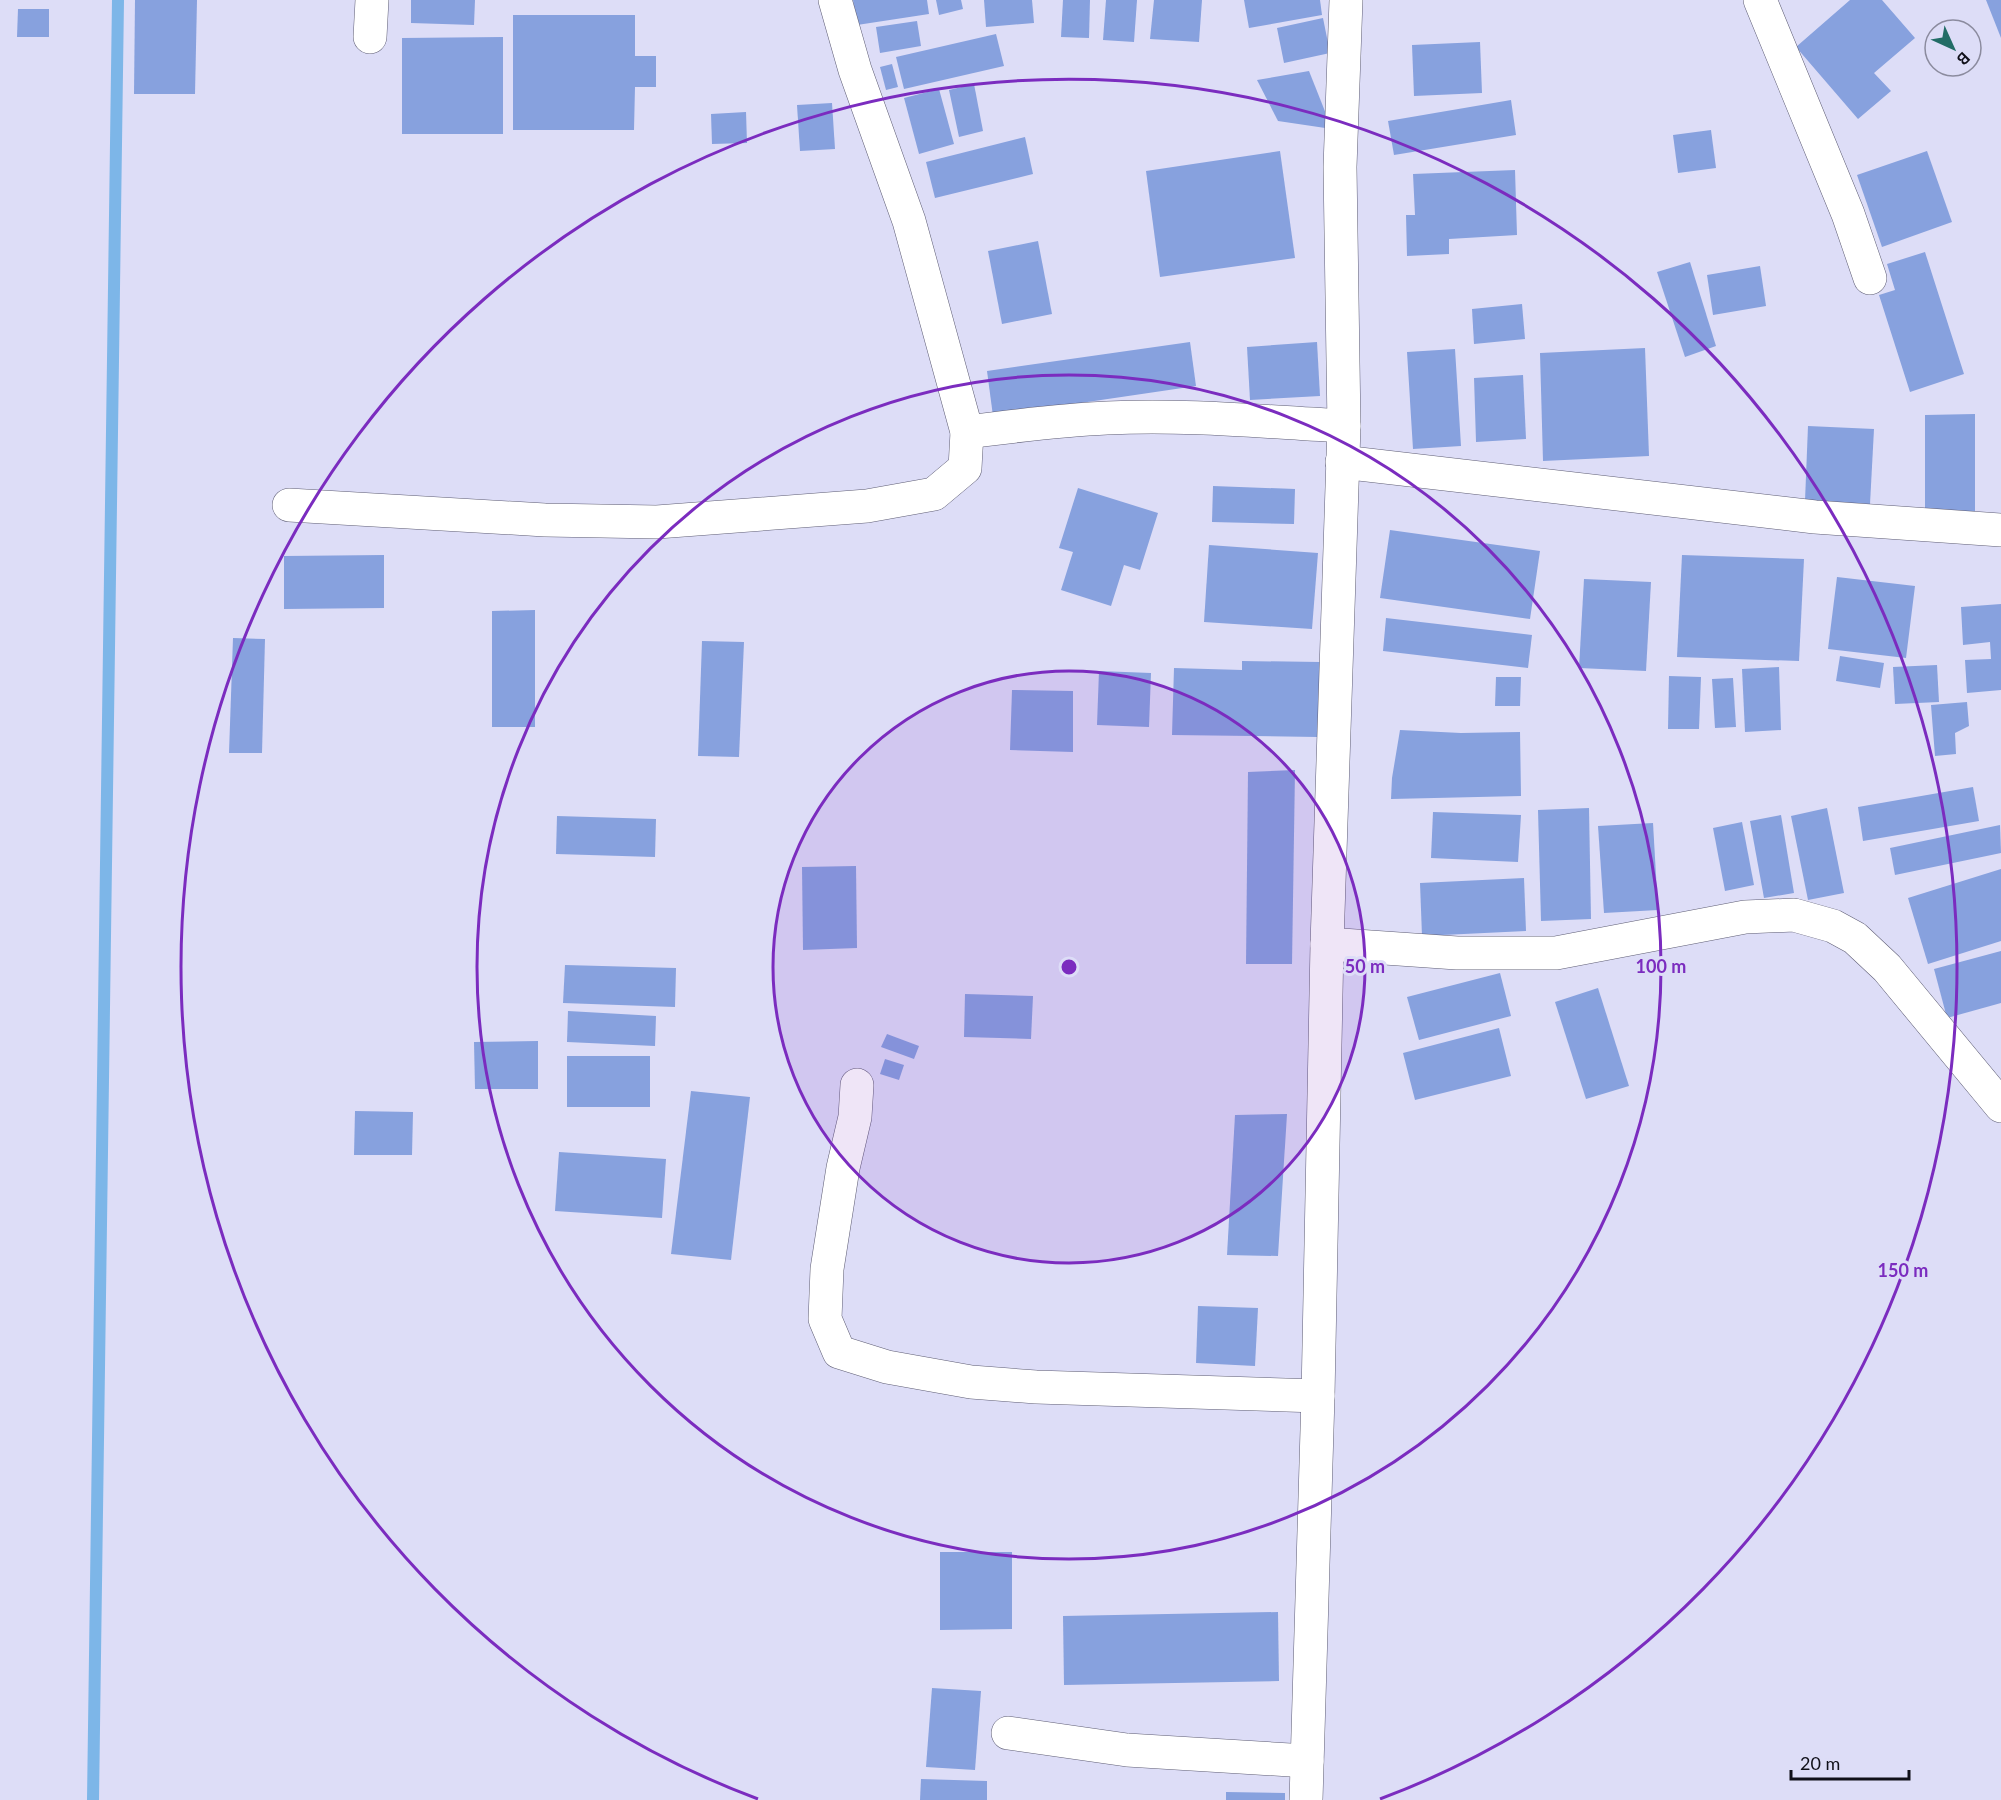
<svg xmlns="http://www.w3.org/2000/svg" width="2001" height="1800" font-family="Lato,sans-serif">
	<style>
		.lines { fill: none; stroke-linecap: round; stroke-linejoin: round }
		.stream { stroke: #7db6e8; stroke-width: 12 }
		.building { fill: #87a1de }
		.minor-casing { stroke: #5f5e75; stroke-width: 34 }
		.minor { stroke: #fff; stroke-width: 33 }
		.ring { fill: none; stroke: #7b2cbf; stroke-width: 3 }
		.centre { fill: #7b2cbf; stroke: #ddddf7; stroke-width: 3 }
		.ring-label { font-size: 18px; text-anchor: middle; font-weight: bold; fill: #7b2cbf; stroke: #ddddf7; stroke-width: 6; stroke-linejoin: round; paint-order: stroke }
	</style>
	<rect width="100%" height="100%" fill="#ddddf7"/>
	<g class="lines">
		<polyline class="stream" points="93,1800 118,0"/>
	</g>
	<g class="building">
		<polygon points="135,0 197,0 195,94 134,94"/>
		<polygon points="411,0 475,0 474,25 411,23"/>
		<polygon points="853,0 927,0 929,14 857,25"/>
		<polygon points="936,0 961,0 963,9 939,15"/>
		<polygon points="984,0 1032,0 1034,23 986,27"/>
		<polygon points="1063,0 1090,0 1089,38 1061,37"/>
		<polygon points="1106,0 1137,0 1134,42 1103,40"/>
		<polygon points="1154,0 1202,0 1199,42 1150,39"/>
		<polygon points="1244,0 1320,0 1322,15 1249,28"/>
		<polygon points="1850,0 1882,0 1915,38 1874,73 1891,91 1858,119 1796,47"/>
		<polygon points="1986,0 2001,0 2001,38"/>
		<polygon points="18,9 49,9 49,37 17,37"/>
		<polygon points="513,15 635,15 635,56 656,56 656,87 635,87 634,130 513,130"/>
		<polygon points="1323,18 1330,53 1284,63 1277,28"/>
		<polygon points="917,21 921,46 880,53 876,27"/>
		<polygon points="996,34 1004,66 904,89 896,57"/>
		<polygon points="503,37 503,134 402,134 402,38"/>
		<polygon points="1480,42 1482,93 1414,96 1412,45"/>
		<polygon points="892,64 898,87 886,90 880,67"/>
		<polygon points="1309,71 1332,129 1278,121 1257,80"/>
		<polygon points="974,84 983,131 959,137 949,90"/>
		<polygon points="939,89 954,144 919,154 904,98"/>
		<polygon points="1511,100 1516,135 1394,155 1388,121"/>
		<polygon points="832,103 835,149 800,151 797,105"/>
		<polygon points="746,112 747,143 712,144 711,114"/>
		<polygon points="1711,130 1716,168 1678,173 1673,135"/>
		<polygon points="1025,137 1033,174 935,198 926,162"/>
		<polygon points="1280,151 1295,258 1160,277 1146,171"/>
		<polygon points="1927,151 1952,222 1882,247 1857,175"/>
		<polygon points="1515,170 1517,235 1449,239 1449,254 1407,256 1406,215 1415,215 1413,174"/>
		<polygon points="1038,241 1052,314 1002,324 988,251"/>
		<polygon points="1925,252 1964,374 1910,392 1879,295 1895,290 1887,264"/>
		<polygon points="1690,262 1716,346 1685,357 1657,272"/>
		<polygon points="1760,266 1766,306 1713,315 1707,275"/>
		<polygon points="1522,304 1525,339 1474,344 1472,309"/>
		<polygon points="1190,342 1196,386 993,416 987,371"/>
		<polygon points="1317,342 1320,396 1250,400 1247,347"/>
		<polygon points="1645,348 1649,456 1543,461 1540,353"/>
		<polygon points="1455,349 1461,446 1413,449 1407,352"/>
		<polygon points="1523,375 1526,439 1476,442 1474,378"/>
		<polygon points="1975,414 1975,520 1925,520 1925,415"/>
		<polygon points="1808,426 1874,429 1870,504 1805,501"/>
		<polygon points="1213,486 1295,489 1294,524 1212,522"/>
		<polygon points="1078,488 1158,513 1140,570 1124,565 1111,606 1061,590 1073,552 1059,548"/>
		<polygon points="1390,530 1540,551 1530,619 1380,598"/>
		<polygon points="1209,545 1318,553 1312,629 1204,622"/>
		<polygon points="384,555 384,608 284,609 284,556"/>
		<polygon points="1682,555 1804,559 1799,661 1677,657"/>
		<polygon points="1837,577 1915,586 1906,658 1828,649"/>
		<polygon points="1584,579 1651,582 1646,671 1579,668"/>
		<polygon points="2001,604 2001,690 1967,693 1965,660 1991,659 1990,642 1963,645 1961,607"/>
		<polygon points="535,610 535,727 492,727 492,611"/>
		<polygon points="1386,618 1532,635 1528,668 1383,651"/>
		<polygon points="233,638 265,639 262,753 229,753"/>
		<polygon points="702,641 744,642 739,757 698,756"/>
		<polygon points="1840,656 1884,663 1880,688 1836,681"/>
		<polygon points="1242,661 1320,662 1318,737 1172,735 1174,668 1242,670"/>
		<polygon points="1937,665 1939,702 1895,704 1893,667"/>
		<polygon points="1779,667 1781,730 1745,732 1742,669"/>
		<polygon points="1099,671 1151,673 1149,727 1097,725"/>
		<polygon points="1669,676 1701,677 1699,729 1668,729"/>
		<polygon points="1496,677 1521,677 1520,706 1495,706"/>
		<polygon points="1733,678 1736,727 1715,728 1712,679"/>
		<polygon points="1012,690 1073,691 1073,752 1010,750"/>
		<polygon points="1967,702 1969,726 1955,733 1956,754 1935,756 1931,705"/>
		<polygon points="1400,730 1461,733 1520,732 1521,796 1391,799 1392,778"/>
		<polygon points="1295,770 1292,964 1246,964 1248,772"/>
		<polygon points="1973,787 1979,821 1863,841 1858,807"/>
		<polygon points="1589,808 1591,919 1541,921 1538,810"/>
		<polygon points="1827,808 1844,893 1808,900 1791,816"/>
		<polygon points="1433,812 1521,815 1518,862 1431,858"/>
		<polygon points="1781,815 1794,893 1764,898 1750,821"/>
		<polygon points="557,816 656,819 655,857 556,854"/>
		<polygon points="1742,822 1754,885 1725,891 1713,828"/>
		<polygon points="1653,823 1658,910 1604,913 1598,826"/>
		<polygon points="2000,825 2001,853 1895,875 1890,848"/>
		<polygon points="856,866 857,948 803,950 802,867"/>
		<polygon points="2001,869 2001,941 1928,964 1908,898"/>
		<polygon points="1524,878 1526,931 1422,936 1420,883"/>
		<polygon points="2001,951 2001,1003 1947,1018 1934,969"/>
		<polygon points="565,965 676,968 675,1007 563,1003"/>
		<polygon points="1500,973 1511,1016 1419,1040 1407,997"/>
		<polygon points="1598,988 1629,1086 1586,1099 1555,1002"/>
		<polygon points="965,994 1033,996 1031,1039 964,1037"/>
		<polygon points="568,1011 656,1016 655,1046 567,1042"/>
		<polygon points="1499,1028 1511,1076 1415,1100 1403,1053"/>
		<polygon points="887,1034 919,1046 914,1059 881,1047"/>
		<polygon points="538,1041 538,1089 475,1089 474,1042"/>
		<rect x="567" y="1056" width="83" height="51"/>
		<polygon points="885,1059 904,1065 899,1080 880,1074"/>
		<polygon points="691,1091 750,1097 731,1260 671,1254"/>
		<polygon points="355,1111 413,1112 412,1155 354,1155"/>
		<polygon points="1287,1114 1278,1256 1227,1255 1235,1115"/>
		<polygon points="559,1152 666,1159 662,1218 555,1211"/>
		<polygon points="1198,1306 1258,1308 1255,1366 1196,1363"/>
		<polygon points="940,1552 1012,1552 1012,1629 940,1630"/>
		<polygon points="1278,1612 1279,1681 1064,1685 1063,1616"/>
		<polygon points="932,1688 981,1691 975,1770 926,1767"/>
		<polygon points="921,1779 987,1781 987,1800 920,1800"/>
		<polygon points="1226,1792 1285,1793 1285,1800 1226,1800"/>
	</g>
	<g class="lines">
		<g class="minor-casing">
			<g id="minor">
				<polyline points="1760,0 1848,214 1870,278"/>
				<polyline points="370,37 372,0"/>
				<path d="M 967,432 C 1014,426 1060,420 1107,418 C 1186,414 1266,422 1344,426"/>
				<polyline points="1342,462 1815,517 2001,530"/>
				<polyline points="289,505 545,520 657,522 867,506 934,494 965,468 967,432 909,221 855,70 835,0"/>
				<polyline points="1327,944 1457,953 1556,953 1745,917 1794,915 1833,926 1855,938 1887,968 2001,1106"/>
				<polyline points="857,1085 855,1117 843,1168 827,1269 825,1319 839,1352 887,1367 971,1382 1036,1387 1318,1396"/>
				<polyline points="1008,1733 1127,1750 1307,1761"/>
				<polyline points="1306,1800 1318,1396 1327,944 1344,426 1340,167 1346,0"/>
			</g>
		</g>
		<use href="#minor" class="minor"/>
	</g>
	<circle cx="1069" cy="967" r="296" fill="#7b2cbf" fill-opacity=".12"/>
	<g class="ring">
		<circle cx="1069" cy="967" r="296"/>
		<circle cx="1069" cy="967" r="592"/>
		<path d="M758 1799A888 888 0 1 1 1380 1799"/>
	</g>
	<circle cx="1069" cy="967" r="9" class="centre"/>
	<g class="ring-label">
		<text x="1365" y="973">50 m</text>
		<text x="1661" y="973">100 m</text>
		<text x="1903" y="1277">150 m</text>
	</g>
	<g transform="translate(1953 48) rotate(135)"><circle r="28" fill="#ddddf7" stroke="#8b8b9e" stroke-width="1.5"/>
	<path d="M0-4.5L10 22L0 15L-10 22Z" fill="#226c66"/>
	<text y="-9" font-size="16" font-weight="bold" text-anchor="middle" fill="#101019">B</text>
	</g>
	<path d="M1791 1770v9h118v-9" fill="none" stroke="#101019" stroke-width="3"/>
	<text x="1800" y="1770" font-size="18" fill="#101019" stroke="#ddddf7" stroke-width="4.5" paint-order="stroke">20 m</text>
</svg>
